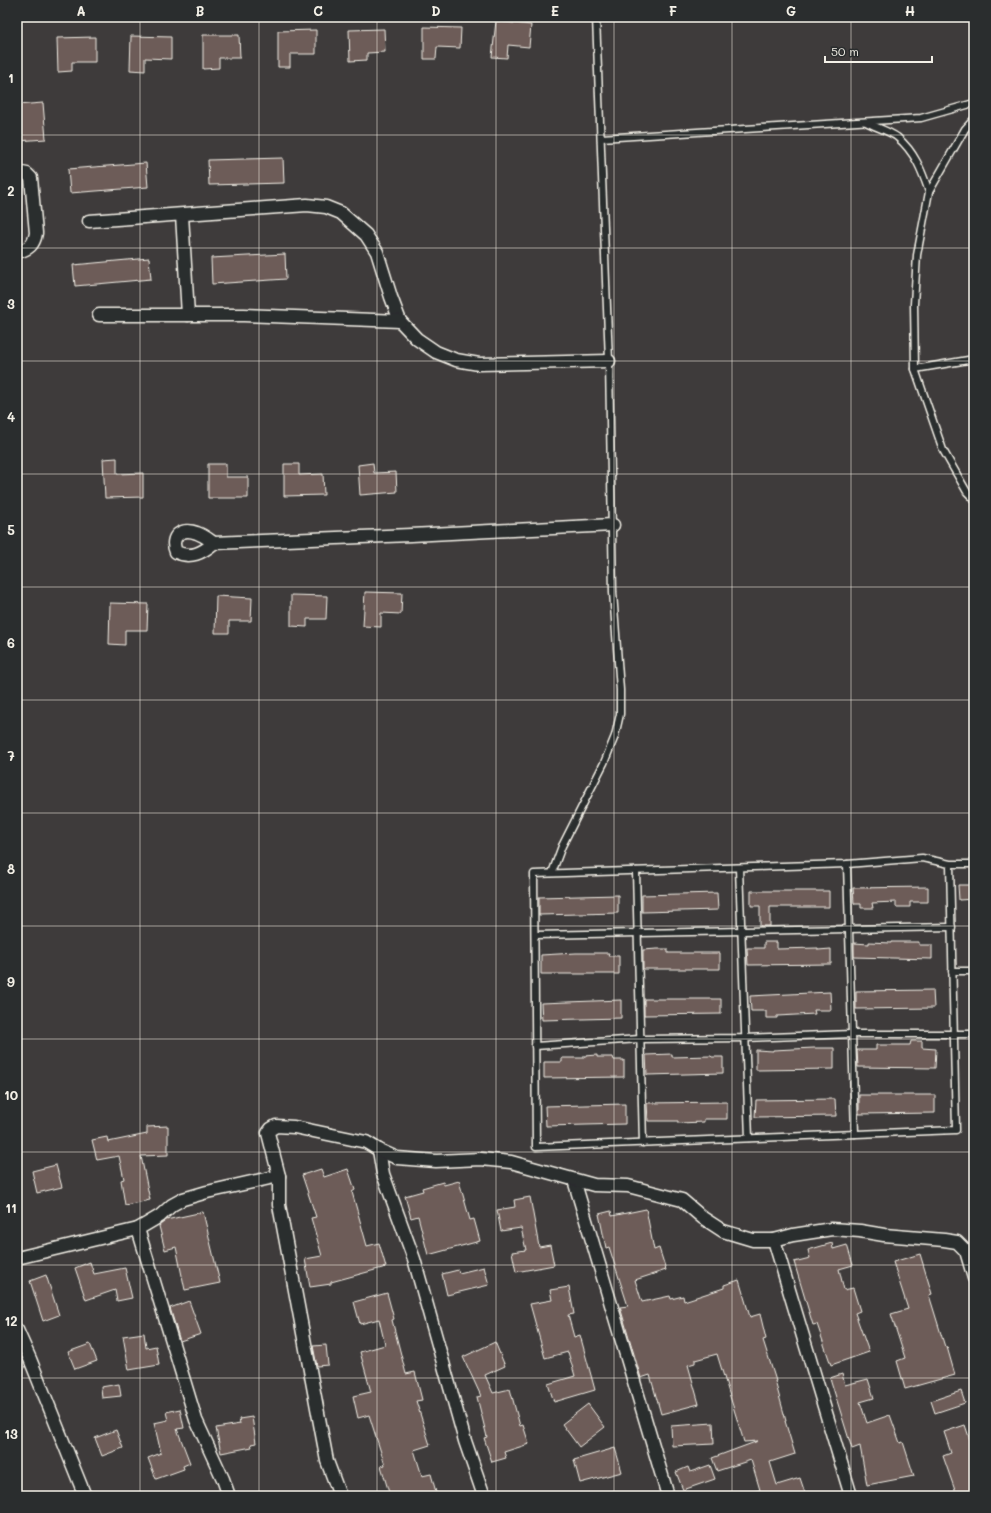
<svg xmlns="http://www.w3.org/2000/svg" width="991" height="1513" font-family="Mali,sans-serif">
	<style>
		.building { fill: #6d5b58; stroke: #f4f1e8 }
		.lines { fill: none; stroke-linecap: round; stroke-linejoin: round }
		.lane-casing { stroke: #f4f1e8; stroke-width: 9 }
		.street-casing { stroke: #f4f1e8; stroke-width: 15 }
		.lane { stroke: #2a2d2e; stroke-width: 6 }
		.street { stroke: #2a2d2e; stroke-width: 12 }
		.grid { fill: none; stroke: #f4f1e8; stroke-width: 1; stroke-opacity: 0.55 }
		.neatline { fill: none; stroke: #f4f1e8; stroke-width: 1.5 }
		.grid-label { font-size: 13px; text-anchor: middle; font-weight: bold; fill: #f4f1e8 }
	</style>
	<rect width="100%" height="100%" fill="#3e3b3b"/>
	<filter id="ink" filterUnits="userSpaceOnUse"><feTurbulence type="fractalNoise" baseFrequency=".025" numOctaves="2"/><feDisplacementMap in="SourceGraphic" scale="8" xChannelSelector="R" yChannelSelector="G"/><feConvolveMatrix kernelMatrix="1 2 1 2 8 2 1 2 1" color-interpolation-filters="sRGB"/></filter>
	<g filter="url(#ink)">
		<g class="building">
			<polygon points="496,21 531,25 529,47 508,45 507,58 492,57"/>
			<polygon points="424,27 461,28 460,48 437,47 436,59 424,59"/>
			<polygon points="384,29 385,52 367,53 367,60 350,61 349,30"/>
			<polygon points="316,30 316,54 290,54 290,67 278,67 278,31"/>
			<polygon points="203,35 239,35 240,58 219,58 219,68 203,69"/>
			<polygon points="131,36 171,37 171,59 145,58 145,71 130,70"/>
			<polygon points="95,37 95,62 72,62 72,71 58,72 57,38"/>
			<polygon points="43,103 46,139 17,141 17,105"/>
			<polygon points="283,158 284,183 209,185 208,160"/>
			<polygon points="146,163 148,187 70,193 68,169"/>
			<polygon points="285,254 286,279 212,284 211,258"/>
			<polygon points="149,258 151,279 75,286 73,265"/>
			<polygon points="117,458 117,474 143,473 143,497 105,498 103,459"/>
			<polygon points="373,463 374,473 396,472 397,492 360,495 358,465"/>
			<polygon points="208,464 226,464 226,477 248,477 248,498 208,498"/>
			<polygon points="284,464 299,464 299,475 323,474 324,495 284,496"/>
			<polygon points="365,592 402,593 401,614 381,613 381,627 363,626"/>
			<polygon points="291,595 327,596 326,619 307,619 307,627 291,626"/>
			<polygon points="216,596 252,598 251,621 229,621 229,633 215,633"/>
			<polygon points="110,603 148,604 147,630 125,630 125,645 109,644"/>
			<polygon points="958,885 974,885 974,899 959,900"/>
			<polygon points="928,887 928,902 910,902 910,907 896,907 896,902 872,903 873,908 861,908 861,904 854,904 853,888"/>
			<polygon points="751,891 829,891 829,907 770,907 770,926 760,926 760,906 751,906"/>
			<polygon points="717,893 718,910 642,912 642,895"/>
			<polygon points="618,895 618,913 539,915 539,897"/>
			<polygon points="764,942 777,942 777,949 818,948 818,950 831,949 831,964 748,965 747,948 764,948"/>
			<polygon points="869,942 891,943 891,942 919,942 919,945 932,945 932,959 854,957 854,943 869,944"/>
			<polygon points="657,949 668,949 668,953 720,953 720,969 643,969 643,950"/>
			<polygon points="576,953 609,953 608,956 619,956 619,974 541,974 541,955"/>
			<polygon points="933,990 934,1008 856,1009 856,991"/>
			<polygon points="830,992 831,1010 814,1010 815,1014 777,1016 777,1018 766,1018 766,1011 751,1011 750,996"/>
			<polygon points="644,999 721,999 721,1014 644,1015"/>
			<polygon points="621,1000 621,1018 542,1020 541,1003"/>
			<polygon points="911,1041 922,1041 922,1048 936,1049 935,1068 858,1067 857,1050 876,1050 876,1045 910,1045"/>
			<polygon points="814,1048 834,1048 834,1069 756,1070 756,1050 773,1051 773,1050"/>
			<polygon points="672,1054 672,1057 711,1056 712,1057 723,1057 723,1073 647,1075 646,1055"/>
			<polygon points="597,1055 597,1057 613,1057 614,1060 624,1060 624,1077 544,1078 544,1062 562,1062 562,1058 584,1058 584,1056"/>
			<polygon points="859,1095 935,1095 935,1113 859,1114"/>
			<polygon points="835,1099 836,1116 755,1117 756,1100"/>
			<polygon points="727,1102 727,1119 704,1119 704,1122 678,1123 678,1121 648,1121 647,1103"/>
			<polygon points="625,1104 625,1124 546,1126 545,1106"/>
			<polygon points="168,1126 168,1155 141,1156 150,1200 125,1205 121,1180 124,1179 119,1156 97,1160 92,1140 107,1137 108,1142 147,1134 147,1127"/>
			<polygon points="56,1165 62,1187 37,1193 32,1171"/>
			<polygon points="321,1169 324,1177 348,1169 355,1190 352,1192 367,1246 379,1243 386,1267 331,1282 331,1284 310,1287 305,1259 322,1256 311,1218 316,1217 302,1175"/>
			<polygon points="459,1181 470,1220 474,1219 480,1241 428,1255 418,1216 411,1218 405,1196 423,1191 422,1188 443,1182 444,1185"/>
			<polygon points="530,1197 539,1247 550,1245 554,1265 516,1272 512,1252 526,1250 521,1228 501,1231 497,1210 515,1207 514,1200"/>
			<polygon points="646,1209 654,1250 659,1248 666,1270 635,1280 642,1302 670,1296 671,1299 683,1296 684,1301 724,1288 724,1285 739,1280 750,1317 760,1314 766,1339 763,1340 776,1381 775,1381 786,1421 785,1421 795,1454 770,1462 777,1485 800,1478 806,1496 750,1496 750,1493 760,1490 751,1460 717,1471 712,1458 758,1441 744,1442 717,1354 695,1360 695,1363 688,1365 699,1404 661,1414 650,1375 641,1378 620,1307 628,1306 609,1247 606,1248 599,1214 611,1211 612,1216"/>
			<polygon points="203,1212 220,1283 185,1290 176,1247 165,1250 159,1226 166,1220"/>
			<polygon points="832,1243 833,1249 847,1245 853,1265 839,1269 844,1290 853,1288 860,1311 855,1313 869,1352 831,1365 817,1324 813,1325 794,1262 810,1258 808,1250"/>
			<polygon points="920,1254 932,1294 929,1295 945,1347 947,1347 955,1375 905,1389 897,1361 905,1358 891,1314 908,1309 893,1262"/>
			<polygon points="90,1262 94,1274 125,1268 132,1298 117,1301 115,1290 86,1300 75,1268"/>
			<polygon points="484,1267 489,1285 447,1295 442,1274 458,1270 459,1273"/>
			<polygon points="46,1275 59,1315 43,1321 30,1281"/>
			<polygon points="569,1287 574,1314 568,1315 574,1337 580,1335 595,1390 554,1402 548,1384 575,1376 568,1352 545,1358 530,1304 552,1300 550,1290"/>
			<polygon points="387,1293 394,1319 392,1320 406,1374 415,1372 422,1400 416,1401 430,1445 414,1450 422,1476 431,1474 437,1496 390,1496 381,1466 385,1465 369,1415 358,1418 353,1396 371,1392 360,1352 385,1345 379,1319 360,1324 354,1302"/>
			<polygon points="189,1301 201,1334 180,1341 170,1308"/>
			<polygon points="144,1333 146,1348 156,1346 159,1365 129,1370 123,1336"/>
			<polygon points="495,1342 505,1366 485,1375 493,1393 510,1389 520,1426 523,1425 529,1444 504,1452 506,1458 492,1462 484,1438 487,1437 477,1397 481,1396 463,1357"/>
			<polygon points="90,1344 97,1361 75,1369 68,1352"/>
			<polygon points="326,1345 328,1365 317,1366 313,1346"/>
			<polygon points="842,1374 845,1385 868,1379 874,1398 860,1402 867,1423 890,1415 900,1443 903,1442 914,1476 867,1485 860,1446 852,1449 830,1378"/>
			<polygon points="119,1384 121,1396 102,1398 101,1387"/>
			<polygon points="961,1391 965,1403 935,1413 931,1401"/>
			<polygon points="588,1404 605,1427 579,1447 562,1424"/>
			<polygon points="180,1409 184,1428 177,1429 190,1463 183,1466 184,1469 156,1479 148,1458 161,1453 154,1423 168,1420 166,1412"/>
			<polygon points="252,1417 256,1443 251,1444 252,1447 221,1453 216,1428 240,1424 239,1419"/>
			<polygon points="713,1423 714,1444 672,1446 671,1426"/>
			<polygon points="965,1425 974,1452 974,1496 957,1496 943,1456 951,1453 944,1432"/>
			<polygon points="116,1430 123,1448 102,1456 95,1438"/>
			<polygon points="615,1448 622,1472 580,1483 574,1460"/>
			<polygon points="710,1465 715,1479 683,1490 676,1472 688,1467 690,1472"/>
		</g>
		<g class="lines">
			<g class="lane-casing">
				<g id="lane">
					<polyline points="974,119 965,129 929,192 917,255 914,304 915,369 943,450 967,492 974,499"/>
					<path d="M 866,122 C 875,127 889,131 897,137 C 915,152 922,171 929,192"/>
					<polyline points="601,138 921,118 974,103"/>
					<polyline points="915,369 974,359"/>
					<polyline points="847,864 855,1134"/>
					<polyline points="950,864 956,1130 536,1147 534,874 847,864 922,858 950,864 974,864"/>
					<polyline points="739,868 749,1138"/>
					<polyline points="636,871 643,1143"/>
					<polyline points="552,873 562,846 604,763 615,736 620,714 620,690 613,592 609,361 596,17"/>
					<polyline points="535,935 952,927"/>
					<polyline points="952,971 974,971"/>
					<polyline points="535,1046 640,1039 745,1038 852,1034 974,1034"/>
				</g>
			</g>
			<g class="street-casing">
				<g id="street">
					<path d="M 17,172 L 27,174 L 31,178 L 36,233 C 34,245 29,249 17,252"/>
					<polyline points="182,215 188,315"/>
					<polyline points="89,221 307,205 326,207 341,213 366,235 377,252 391,297 400,321 417,339 436,352 456,360 479,364 609,361"/>
					<polyline points="99,315 244,315 400,321"/>
					<path d="M 214,543 C 202,553 191,559 176,552 C 169,536 182,527 197,533 C 203,535 208,539 214,543 L 411,535 L 613,525"/>
					<polyline points="379,1150 383,1174 414,1259 465,1441 484,1496"/>
					<polyline points="574,1180 668,1496"/>
					<polyline points="138,1229 196,1420 223,1479 229,1496"/>
					<polyline points="774,1240 851,1496"/>
					<polyline points="966,1251 974,1278"/>
					<polyline points="17,1258 138,1229 160,1216 172,1205 183,1199 207,1192 279,1176"/>
					<polyline points="17,1330 30,1359 85,1496"/>
					<polyline points="340,1496 327,1461 279,1205 279,1176 268,1133 271,1129 276,1126 294,1127 366,1142 379,1150 397,1158 436,1161 481,1159 511,1162 594,1185 628,1186 682,1200 703,1218 723,1231 753,1240 774,1240 793,1235 832,1229 860,1231 884,1235 944,1240 957,1242 966,1251 974,1255"/>
				</g>
			</g>
			<use href="#lane" class="lane"/>
			<use href="#street" class="street"/>
		</g>
	</g>
	<path class="grid" d="M 140,17 L 140,1496M 259,17 L 259,1496M 377,17 L 377,1496M 496,17 L 496,1496M 614,17 L 614,1496M 732,17 L 732,1496M 851,17 L 851,1496M 17,135 L 974,135M 17,248 L 974,248M 17,361 L 974,361M 17,474 L 974,474M 17,587 L 974,587M 17,700 L 974,700M 17,813 L 974,813M 17,926 L 974,926M 17,1039 L 974,1039M 17,1152 L 974,1152M 17,1265 L 974,1265M 17,1378 L 974,1378"/>
	<rect width="991" height="1513" fill="none" stroke="#2a2d2e" stroke-width="44"/>
	<path d="M825 56v6h107v-6" fill="none" stroke="#f4f1e8" stroke-width="2"/>
	<text x="831" y="56" font-size="12" fill="#f4f1e8" stroke="#2a2d2e" stroke-width="3" paint-order="stroke">50 m</text>
	<rect x="22" y="22" width="947" height="1469" class="neatline"/>
	<g class="grid-label">
		<text x="81" y="16">A</text>
		<text x="200" y="16">B</text>
		<text x="318" y="16">C</text>
		<text x="436" y="16">D</text>
		<text x="555" y="16">E</text>
		<text x="673" y="16">F</text>
		<text x="791" y="16">G</text>
		<text x="910" y="16">H</text>
		<text x="11" y="83">1</text>
		<text x="11" y="196">2</text>
		<text x="11" y="309">3</text>
		<text x="11" y="422">4</text>
		<text x="11" y="535">5</text>
		<text x="11" y="648">6</text>
		<text x="11" y="761">7</text>
		<text x="11" y="874">8</text>
		<text x="11" y="987">9</text>
		<text x="11" y="1100">10</text>
		<text x="11" y="1213">11</text>
		<text x="11" y="1326">12</text>
		<text x="11" y="1439">13</text>
	</g>
</svg>
